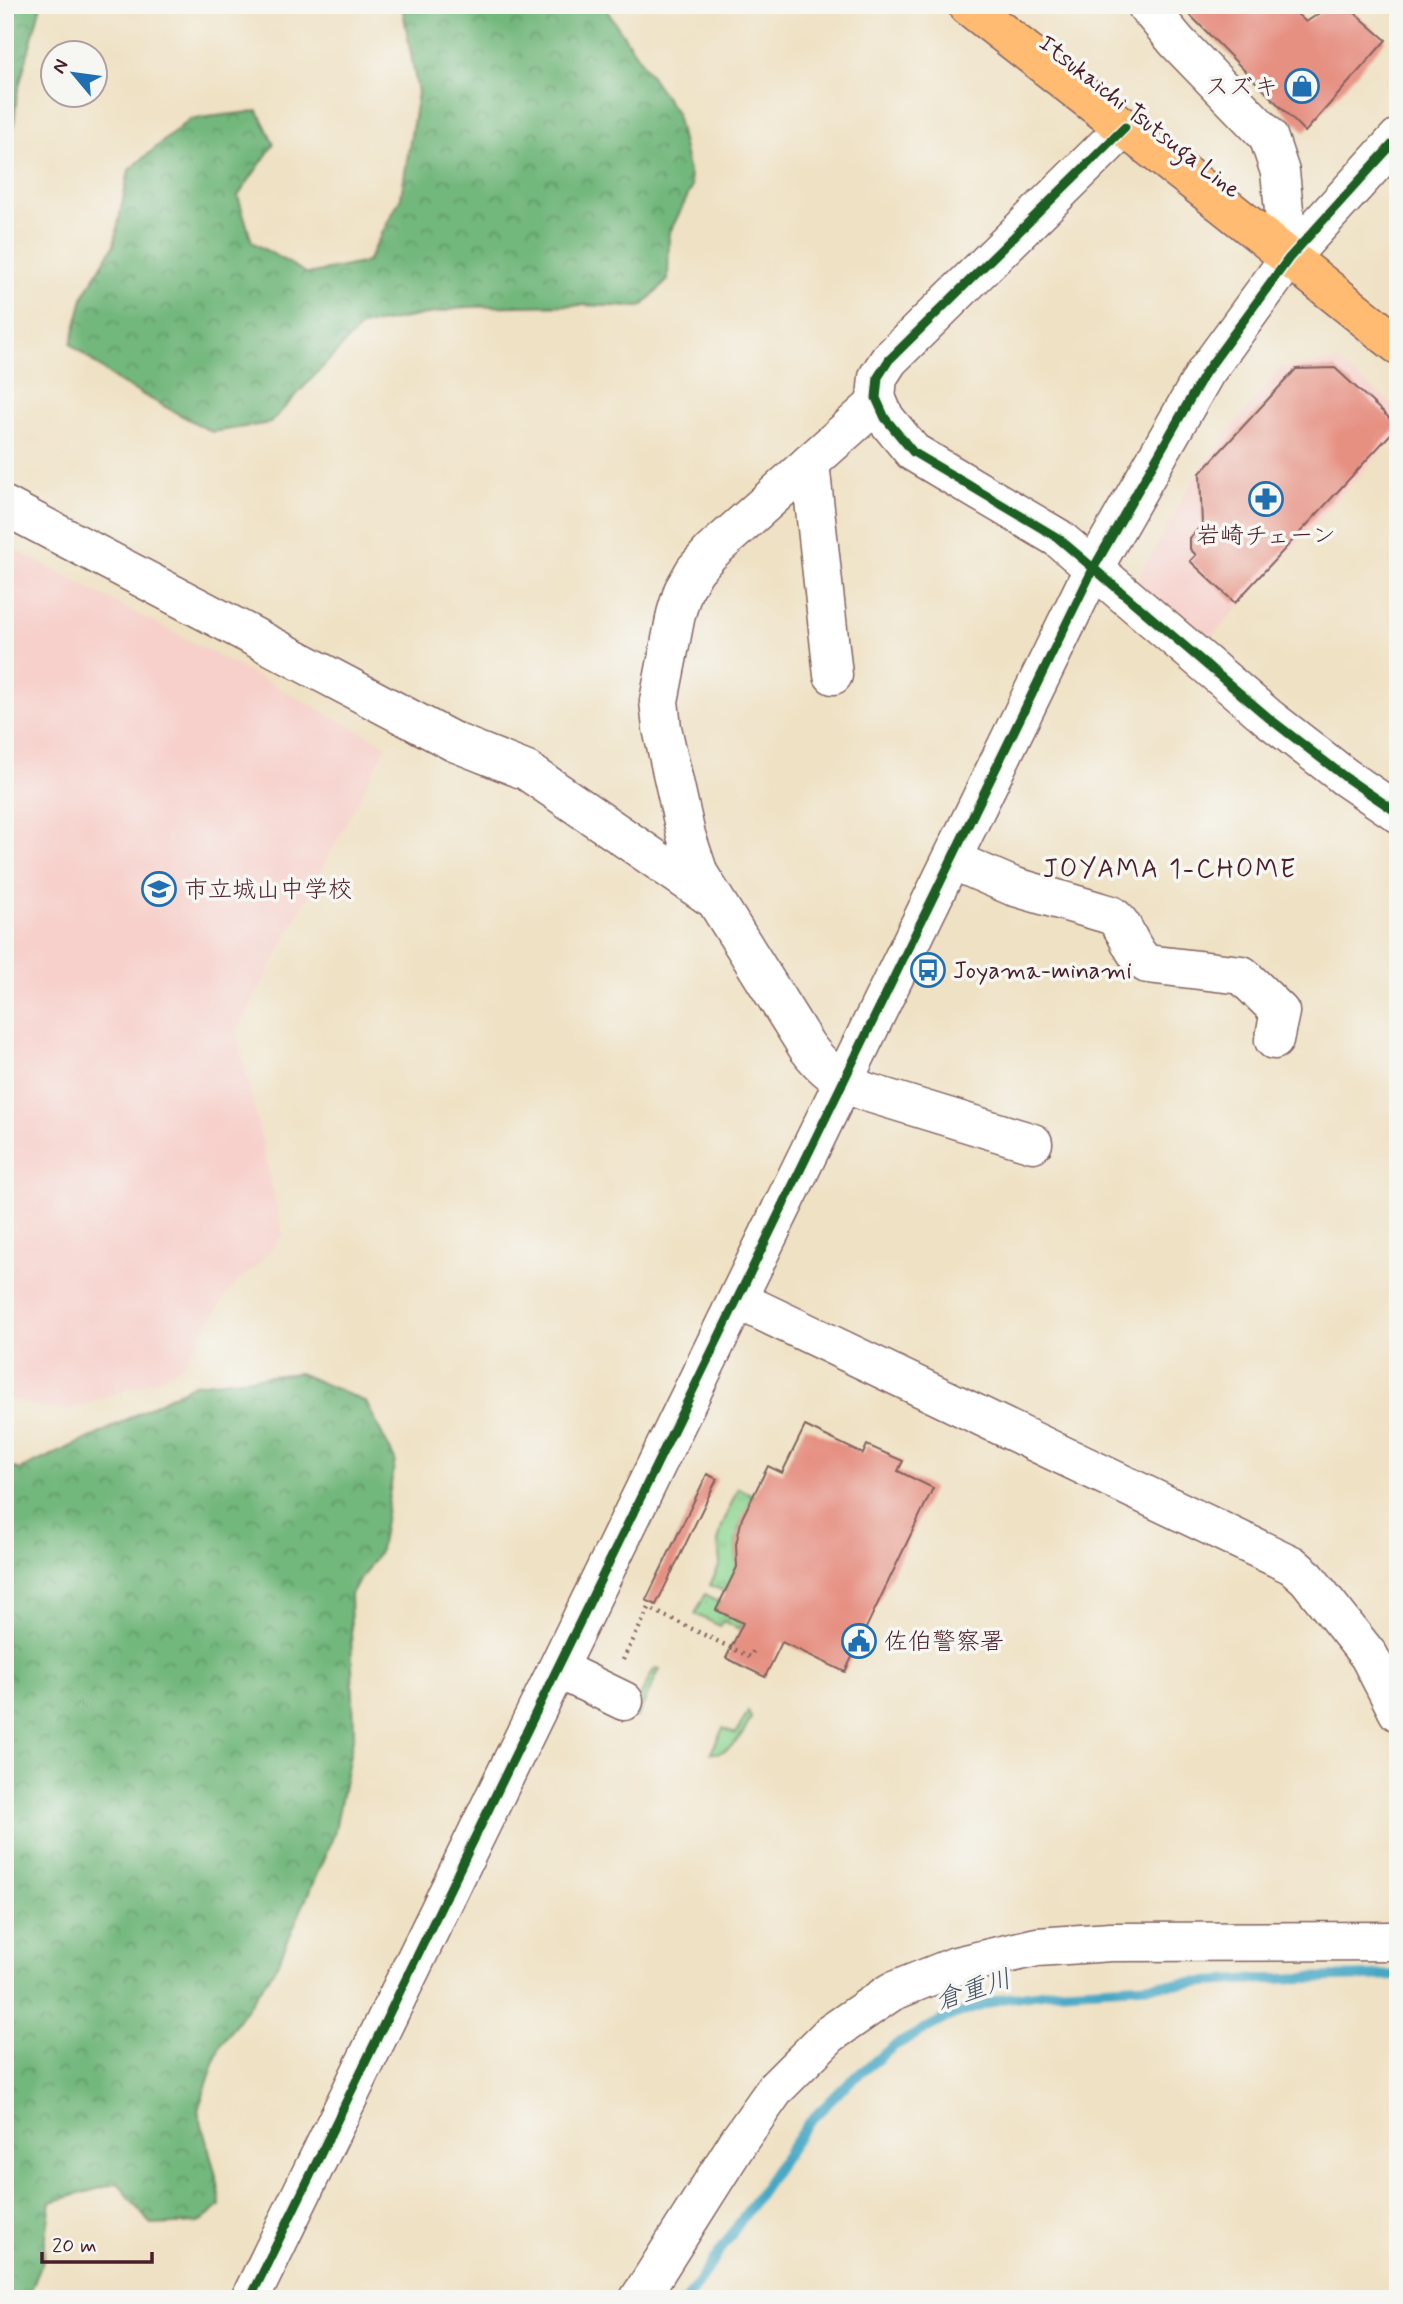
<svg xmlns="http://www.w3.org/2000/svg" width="1403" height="2304" font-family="Mynerve,'Klee One',sans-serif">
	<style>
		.built { fill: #f7d0cb }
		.grass { fill: url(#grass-tufts); stroke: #6c7a5e; stroke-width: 2 }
		.forest { fill: url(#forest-crowns); stroke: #5e6b54; stroke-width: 2 }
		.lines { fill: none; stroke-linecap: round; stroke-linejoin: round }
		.stream { stroke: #44a7c4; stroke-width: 10 }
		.building { fill: #e69082 }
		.minor-casing { stroke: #846360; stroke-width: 41 }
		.major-casing { stroke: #846360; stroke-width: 41 }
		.path { stroke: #846360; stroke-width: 4.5; stroke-dasharray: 2 5; stroke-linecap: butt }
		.minor { stroke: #fff; stroke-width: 38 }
		.major { stroke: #ffbb71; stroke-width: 38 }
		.cycleway-casing { stroke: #f6f6f2; stroke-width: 13 }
		.cycleway { stroke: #1b5e20; stroke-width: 9 }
		.labels { text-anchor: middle; stroke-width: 7; stroke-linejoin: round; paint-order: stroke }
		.poi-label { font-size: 24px; fill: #4a1f2b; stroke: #f6f6f2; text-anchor: start }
		.street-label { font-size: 24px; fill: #4a1f2b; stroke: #f6f6f2 }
		.neighbourhood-label { font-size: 26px; letter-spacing: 2px; fill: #4a1f2b; stroke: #f6f6f2 }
		.water-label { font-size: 26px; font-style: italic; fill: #485568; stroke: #f6f6f2 }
	</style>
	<defs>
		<pattern id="grass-tufts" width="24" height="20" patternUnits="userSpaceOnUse" patternTransform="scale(1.75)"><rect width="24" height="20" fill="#8dd692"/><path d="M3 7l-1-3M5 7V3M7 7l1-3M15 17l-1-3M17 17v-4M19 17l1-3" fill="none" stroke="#7bb77e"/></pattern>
		<pattern id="forest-crowns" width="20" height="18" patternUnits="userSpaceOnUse" patternTransform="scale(1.75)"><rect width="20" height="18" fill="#72b77c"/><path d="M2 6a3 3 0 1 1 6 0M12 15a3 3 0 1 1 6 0" fill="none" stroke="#609466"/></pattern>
	</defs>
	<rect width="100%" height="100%" fill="#f6f6f2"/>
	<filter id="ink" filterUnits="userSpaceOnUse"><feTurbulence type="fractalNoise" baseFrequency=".0143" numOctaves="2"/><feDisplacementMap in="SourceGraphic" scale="14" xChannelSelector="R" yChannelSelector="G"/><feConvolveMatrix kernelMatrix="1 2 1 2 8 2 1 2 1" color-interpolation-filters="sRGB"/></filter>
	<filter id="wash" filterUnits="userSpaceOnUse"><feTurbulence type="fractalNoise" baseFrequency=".00686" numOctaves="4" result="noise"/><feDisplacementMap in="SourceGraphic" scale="28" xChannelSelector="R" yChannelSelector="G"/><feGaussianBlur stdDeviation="1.57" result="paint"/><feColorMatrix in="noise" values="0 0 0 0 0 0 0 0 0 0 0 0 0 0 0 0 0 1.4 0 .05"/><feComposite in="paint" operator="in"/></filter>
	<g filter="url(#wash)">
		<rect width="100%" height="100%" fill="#efe1c3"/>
		<g class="built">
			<polygon points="1338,361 1398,409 1398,433 1202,647 1131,590 1200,469 1280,368"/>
			<polygon points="5,544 387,745 237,1032 283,1234 257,1266 239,1280 228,1293 183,1364 172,1372 158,1379 66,1411 5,1400"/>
		</g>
		<g class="grass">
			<polygon points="738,1488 753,1495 738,1531 736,1544 737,1567 725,1592 710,1585 720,1564 718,1542 722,1526"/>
			<polygon points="705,1594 720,1602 716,1610 743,1623 739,1629 723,1621 720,1626 695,1614"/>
			<polygon points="657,1668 660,1669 637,1717 634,1709 653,1671"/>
			<path d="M 748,1711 L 751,1718 C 743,1734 731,1755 711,1753 L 723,1728 L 736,1734 Z"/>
		</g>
		<g class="forest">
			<polygon points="5,5 41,5 17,94 8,178 5,178"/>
			<polygon points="402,5 603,5 676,113 692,187 669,234 668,280 641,307 577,305 467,307 361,326 270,423 212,432 117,381 71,344 84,295 114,245 129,170 190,119 258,111 274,144 238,196 252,242 308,274 367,262 401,197 418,93"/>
			<polygon points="299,1373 366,1402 395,1460 380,1550 350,1595 354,1734 334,1835 277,1965 220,2046 198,2110 218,2183 220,2206 199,2223 151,2225 118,2183 51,2202 42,2264 27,2299 5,2299 5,1463 19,1470 101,1433 194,1384"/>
		</g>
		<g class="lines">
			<polyline class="stream" points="687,2299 808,2123 848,2083 894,2046 946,2018 1001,1999 1056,1991 1240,1980 1398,1975"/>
		</g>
		<g id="blocks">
			<g class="building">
				<polygon points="1197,5 1287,5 1306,22 1332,5 1346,5 1386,40 1305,132 1189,14"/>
				<polygon points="1335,368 1398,426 1235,603 1190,561 1196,555 1190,549 1190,538 1202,525 1200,473 1296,369"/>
				<polygon points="805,1426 863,1454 867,1445 903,1461 898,1471 933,1488 845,1672 782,1642 765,1677 726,1658 743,1623 716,1610 737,1567 736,1544 742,1518 768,1466 782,1473"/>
				<polygon points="707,1474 717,1479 656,1605 646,1600"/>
			</g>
		</g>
	</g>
	<g filter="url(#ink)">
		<use href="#blocks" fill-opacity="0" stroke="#846360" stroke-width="2"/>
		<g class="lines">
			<g class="minor-casing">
				<g id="minor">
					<polyline points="1146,5 1177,42 1268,136 1280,172 1289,258"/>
					<polyline points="1125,127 889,360 878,377 876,398 885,418 913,452 1058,538 1270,719 1345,777 1398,813"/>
					<path d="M 878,402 L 711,552 L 695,570 L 683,591 L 676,614 L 659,701 L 662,728 L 686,835 L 699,874 L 807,1047 C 823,1069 841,1082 866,1092 L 1033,1143"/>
					<polyline points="810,463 833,675"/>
					<polyline points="5,506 454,742 527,771 709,896"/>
					<path d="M 952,860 L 1012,886 L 1111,915 C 1128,926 1128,950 1147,964 L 1242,975 L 1280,1012 L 1274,1040"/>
					<polyline points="738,1300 1292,1565 1307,1578 1369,1656 1398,1712"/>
					<polyline points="558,1669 624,1701"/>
					<polyline points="250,2299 1093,569 1205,373 1289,258 1398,138"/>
					<polyline points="639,2299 740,2139 776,2088 830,2034 891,1992 956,1966 1037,1947 1111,1942 1398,1941"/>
				</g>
			</g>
			<g class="major-casing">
				<polyline id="major" points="967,5 1226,207 1398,345"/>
			</g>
			<polyline class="path" points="623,1660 649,1608 750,1657 754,1650"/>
			<use href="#minor" class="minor"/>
			<use href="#major" class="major"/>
			<g class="cycleway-casing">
				<g id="cycleway">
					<polyline points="1125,127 889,360 878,377 876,398 885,418 913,452 1058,538 1270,719 1345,777 1398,813"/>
					<polyline points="250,2299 1093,569 1205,373 1289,258 1398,138"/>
				</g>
			</g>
			<use href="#cycleway" class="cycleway"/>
		</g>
	</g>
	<defs>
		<g id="shop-ring" transform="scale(1.75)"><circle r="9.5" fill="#f6f6f2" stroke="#1f6fb2" stroke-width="1.5"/><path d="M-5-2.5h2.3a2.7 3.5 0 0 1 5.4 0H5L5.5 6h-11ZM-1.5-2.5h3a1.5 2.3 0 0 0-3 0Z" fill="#1f6fb2"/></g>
		<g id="pharmacy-ring" transform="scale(1.75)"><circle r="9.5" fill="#f6f6f2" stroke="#1f6fb2" stroke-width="1.5"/><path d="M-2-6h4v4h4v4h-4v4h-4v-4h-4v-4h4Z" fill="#1f6fb2"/></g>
		<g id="school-ring" transform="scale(1.75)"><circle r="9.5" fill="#f6f6f2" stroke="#1f6fb2" stroke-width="1.5"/><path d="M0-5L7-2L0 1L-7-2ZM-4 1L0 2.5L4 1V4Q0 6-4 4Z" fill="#1f6fb2"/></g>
		<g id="bus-ring" transform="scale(1.75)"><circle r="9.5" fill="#f6f6f2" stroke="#1f6fb2" stroke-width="1.5"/><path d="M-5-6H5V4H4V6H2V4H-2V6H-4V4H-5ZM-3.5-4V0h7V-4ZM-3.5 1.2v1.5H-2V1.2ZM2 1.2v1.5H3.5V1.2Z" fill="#1f6fb2"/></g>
		<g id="civic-ring" transform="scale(1.75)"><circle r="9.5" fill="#f6f6f2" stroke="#1f6fb2" stroke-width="1.5"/><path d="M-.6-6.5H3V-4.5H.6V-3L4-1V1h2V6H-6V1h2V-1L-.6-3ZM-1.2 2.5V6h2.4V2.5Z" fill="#1f6fb2"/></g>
	</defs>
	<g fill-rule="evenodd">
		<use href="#shop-ring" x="1302" y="86"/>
		<use href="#pharmacy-ring" x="1266" y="499"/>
		<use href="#school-ring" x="159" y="889"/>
		<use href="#bus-ring" x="928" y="970"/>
		<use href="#civic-ring" x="859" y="1641"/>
	</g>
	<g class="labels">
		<g class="poi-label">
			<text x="1278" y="94" text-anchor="end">スズキ</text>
			<text x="1266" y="543" text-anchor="middle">岩崎チェーン</text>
			<text x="184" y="897">市立城山中学校</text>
			<text x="953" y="978">Joyama-minami</text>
			<text x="884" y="1649">佐伯警察署</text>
		</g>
		<g class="street-label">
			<text transform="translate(1140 116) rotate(38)" y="8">Itsukaichi Tsutsuga Line</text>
		</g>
		<g class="neighbourhood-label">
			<text x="1170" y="877">JOYAMA 1-CHOME</text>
		</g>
		<g class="water-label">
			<text transform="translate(973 1989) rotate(-18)" y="9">倉重川</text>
		</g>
	</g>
	<rect width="1403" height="2304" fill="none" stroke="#f6f6f2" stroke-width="28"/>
	<g transform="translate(74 74) rotate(299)"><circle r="33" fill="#f6f6f2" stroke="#b1a0a2" stroke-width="2"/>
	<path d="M0-5L12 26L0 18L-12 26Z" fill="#1f6fb2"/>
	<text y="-10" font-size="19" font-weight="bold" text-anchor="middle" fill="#4a1f2b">N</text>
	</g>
	<path d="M42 2252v10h110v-10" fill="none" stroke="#4a1f2b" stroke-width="3.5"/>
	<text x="52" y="2252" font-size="21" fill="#4a1f2b" stroke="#f6f6f2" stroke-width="5" paint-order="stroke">20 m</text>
</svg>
